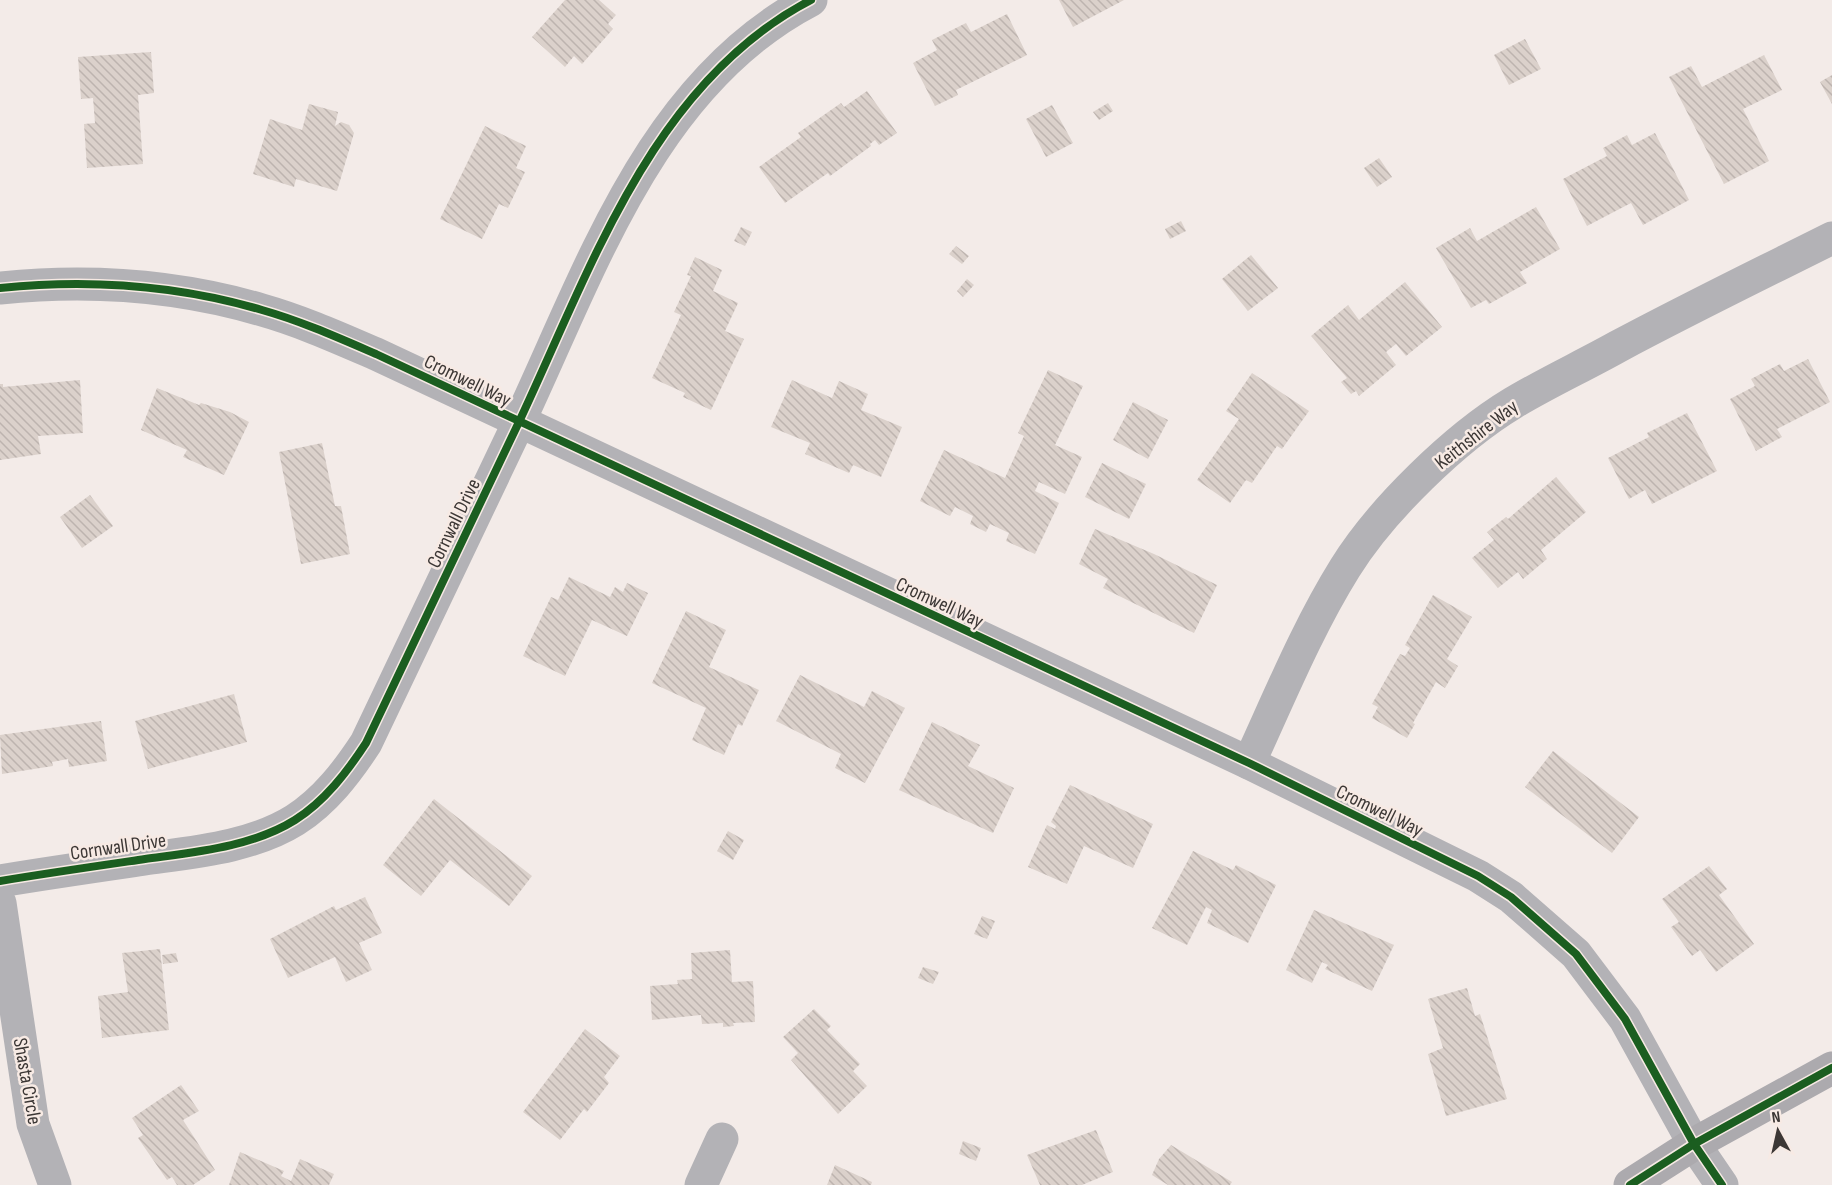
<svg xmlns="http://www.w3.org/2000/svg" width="1832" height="1185" font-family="'Sofia Sans Condensed',sans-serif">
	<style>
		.building { fill: url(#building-back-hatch) }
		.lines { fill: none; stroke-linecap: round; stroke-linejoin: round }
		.minor { stroke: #b3b2b6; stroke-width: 33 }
		.major { stroke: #acaaae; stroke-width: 33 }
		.cycleway-casing { stroke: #f7eae4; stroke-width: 11 }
		.cycleway { stroke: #1b5e20; stroke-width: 8 }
		.labels { text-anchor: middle; stroke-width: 5; stroke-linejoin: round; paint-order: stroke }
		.street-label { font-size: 20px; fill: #3c3735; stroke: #f7eae4 }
	</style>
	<defs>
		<pattern id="building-back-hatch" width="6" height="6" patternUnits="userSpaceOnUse" patternTransform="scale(1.5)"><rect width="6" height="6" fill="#dbd1cb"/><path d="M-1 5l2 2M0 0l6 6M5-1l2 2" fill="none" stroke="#bdb4af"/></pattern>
	</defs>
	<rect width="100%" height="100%" fill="#f3ebe8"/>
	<g class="building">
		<polygon points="565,0 599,0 616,15 608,24 613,29 582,64 574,56 565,67 532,37"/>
		<polygon points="1059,0 1124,0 1073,27"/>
		<polygon points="1007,14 1027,55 956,90 958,95 935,106 913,63 937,50 932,40 966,23 971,32"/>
		<polygon points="1525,39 1541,69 1509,85 1494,55"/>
		<polygon points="151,52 154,93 138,95 143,164 87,168 84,124 95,123 93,98 81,99 78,57"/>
		<polygon points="1764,55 1782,90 1743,109 1769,161 1724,184 1669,77 1691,66 1702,87"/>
		<polygon points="1832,75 1832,104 1820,82"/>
		<polygon points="867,91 897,133 879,145 875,140 870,144 871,146 830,176 828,173 785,203 759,167 801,137 798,133 841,103 844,107"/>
		<polygon points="1108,103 1113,111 1099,120 1093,112"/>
		<polygon points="309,104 338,112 335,126 341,122 349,125 354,133 337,191 296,179 294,187 253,174 270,119 302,130"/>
		<polygon points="1052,105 1073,143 1046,157 1026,119"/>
		<polygon points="485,126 526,146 516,168 525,172 508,208 499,204 482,239 440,219"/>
		<polygon points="1655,133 1689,200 1643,225 1631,203 1587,226 1563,179 1607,156 1603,148 1627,135 1632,145"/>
		<polygon points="1379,158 1392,177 1377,187 1364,168"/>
		<polygon points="1536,207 1560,249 1520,272 1527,283 1489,304 1486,300 1471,308 1436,248 1470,228 1477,241"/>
		<polygon points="1181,221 1186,231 1170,239 1165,229"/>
		<polygon points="741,227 752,232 745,246 734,241"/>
		<polygon points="956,246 969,256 962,264 949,254"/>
		<polygon points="1251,255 1278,288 1248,311 1222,279"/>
		<polygon points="695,257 722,270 713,291 738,303 725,331 744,339 711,410 683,397 685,393 652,378 681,315 674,312 691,276 687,275"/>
		<polygon points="967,279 974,285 963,297 957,291"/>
		<polygon points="1405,282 1442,327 1406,356 1396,344 1386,352 1396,365 1359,396 1356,391 1351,394 1341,382 1347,378 1311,336 1348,305 1359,320"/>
		<polygon points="1808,359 1830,402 1777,429 1782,437 1756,451 1730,399 1755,386 1751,379 1780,364 1784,371"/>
		<polygon points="1048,370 1083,386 1055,445 1082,457 1065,494 1039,482 1035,491 1059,503 1035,554 1006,541 1009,533 990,524 986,532 970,524 973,516 955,507 950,516 920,501 944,450 1005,478 1024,436 1018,433"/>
		<polygon points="1252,373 1309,411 1282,449 1277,446 1252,483 1246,480 1230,503 1197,480 1239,419 1226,411"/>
		<polygon points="80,380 83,433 38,436 41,454 0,460 0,384 3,384 3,387"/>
		<polygon points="792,380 832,398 839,381 868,394 861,410 902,427 881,477 853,465 849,473 805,454 810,443 771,427"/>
		<polygon points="157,388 199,405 201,403 230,412 249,422 224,475 183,457 187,450 141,430"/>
		<polygon points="1133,402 1168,420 1148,459 1113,440"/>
		<polygon points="1687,413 1717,471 1652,504 1645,490 1629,499 1608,458 1649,437 1647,433"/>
		<polygon points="322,443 335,506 341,506 350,554 301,564 279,452"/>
		<polygon points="1102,463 1146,484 1129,519 1085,497"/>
		<polygon points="1556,477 1586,512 1541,550 1547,559 1523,579 1518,572 1498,588 1472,558 1494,540 1487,532 1506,517 1508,519"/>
		<polygon points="90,495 113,526 82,548 60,517"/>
		<polygon points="1095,529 1154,554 1217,585 1194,633 1103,588 1108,579 1079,564"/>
		<polygon points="569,577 610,597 615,587 623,592 627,583 648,593 627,636 592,620 565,676 523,656 551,597 558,600"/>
		<polygon points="1433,595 1472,617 1447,659 1458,666 1445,688 1436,682 1413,723 1415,724 1407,738 1372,718 1378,707 1372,704 1400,654 1405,656 1410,648 1405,645"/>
		<polygon points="686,611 726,630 709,667 759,690 742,726 738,724 724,755 692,740 706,708 652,683"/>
		<polygon points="800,675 864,707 872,691 905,708 865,783 835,768 841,754 776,721"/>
		<polygon points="234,694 247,742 148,769 135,721"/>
		<polygon points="101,721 107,761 69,767 68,759 52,762 53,766 2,774 0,735"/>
		<polygon points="932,722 980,745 968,766 1014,788 993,833 899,790"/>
		<polygon points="1553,751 1639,817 1612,853 1525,787"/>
		<polygon points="1070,785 1153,824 1133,868 1084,846 1067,884 1028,867 1047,825 1055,829 1056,826 1051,822"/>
		<polygon points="434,799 532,876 509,906 450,860 421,896 383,865"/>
		<polygon points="728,831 744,840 733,860 717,851"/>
		<polygon points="1193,851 1233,870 1236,865 1276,885 1248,943 1207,923 1212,910 1206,907 1187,945 1152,928"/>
		<polygon points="1709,866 1727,889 1719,895 1754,944 1716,972 1700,950 1692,956 1671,927 1679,922 1662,899"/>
		<polygon points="365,897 382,933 359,943 372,970 346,982 335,957 288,978 270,939 334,906 336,910"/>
		<polygon points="1314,910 1394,945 1372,991 1325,969 1328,965 1322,962 1312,983 1286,970"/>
		<polygon points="982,916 995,921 987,939 974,934"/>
		<polygon points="160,949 169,1030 102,1038 98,996 128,992 122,953"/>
		<polygon points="730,950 732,982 753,981 755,1022 733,1023 734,1026 723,1027 723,1023 702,1024 701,1015 652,1020 650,986 678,984 677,980 692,979 691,953"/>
		<polygon points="176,953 178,962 163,964 162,955"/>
		<polygon points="923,967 939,972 933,984 918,978"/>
		<polygon points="1467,988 1475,1016 1480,1014 1507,1099 1446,1116 1428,1054 1443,1048 1428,999"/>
		<polygon points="814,1009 831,1026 827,1030 860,1064 853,1071 867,1086 838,1114 791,1060 798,1053 783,1037"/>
		<polygon points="585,1029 620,1056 604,1077 609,1083 587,1112 584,1109 560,1140 523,1112"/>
		<polygon points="181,1085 199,1111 183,1120 215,1170 193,1185 177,1185 172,1177 167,1180 138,1138 143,1135 132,1118"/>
		<polygon points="1096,1130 1113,1172 1082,1185 1040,1185 1027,1155"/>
		<polygon points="963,1141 981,1148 976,1161 959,1154"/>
		<polygon points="1171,1145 1232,1182 1230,1185 1168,1185 1152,1175 1159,1159"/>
		<polygon points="240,1152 284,1171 281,1176 291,1181 300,1159 334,1174 329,1185 229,1185"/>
		<polygon points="835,1165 872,1182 871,1185 827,1185"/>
	</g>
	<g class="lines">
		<g class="minor">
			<path d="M 0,288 C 88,279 177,285 262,310 C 301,321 339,338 376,354 L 1249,763 L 1478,876 L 1511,897 L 1576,954 L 1625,1019 L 1694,1144 L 1722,1185"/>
			<path d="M 1249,763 C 1279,698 1307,629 1345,568 C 1381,510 1455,438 1513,403 C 1546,383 1583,366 1617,347 C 1688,309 1760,274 1832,238"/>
			<path d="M 0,881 C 48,873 97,866 145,859 C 195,852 252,847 295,820 C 325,801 347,772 366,743 C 417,636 468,530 518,424 C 590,272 651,83 811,0"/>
			<polyline points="0,903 33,1124 55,1185"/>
			<polyline points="701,1185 722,1139"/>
		</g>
		<polyline class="major" points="1630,1185 1694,1144 1832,1068"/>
		<g class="cycleway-casing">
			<g id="cycleway">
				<path d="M 0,288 C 88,279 177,285 262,310 C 301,321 339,338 376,354 L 1249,763 L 1478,876 L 1511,897 L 1576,954 L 1625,1019 L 1694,1144 L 1722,1185"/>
				<path d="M 0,881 C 48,873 97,866 145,859 C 195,852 252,847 295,820 C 325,801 347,772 366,743 C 417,636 468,530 518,424 C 590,272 651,83 811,0"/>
				<polyline points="1630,1185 1694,1144 1832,1068"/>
			</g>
		</g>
		<use href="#cycleway" class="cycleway"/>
	</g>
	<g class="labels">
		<g class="street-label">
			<text transform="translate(468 380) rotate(26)" y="7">Cromwell Way</text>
			<text transform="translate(1476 434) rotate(-38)" y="7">Keithshire Way</text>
			<text transform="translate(453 523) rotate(-64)" y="7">Cornwall Drive</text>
			<text transform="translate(940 602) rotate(25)" y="7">Cromwell Way</text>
			<text transform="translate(1380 810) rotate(26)" y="7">Cromwell Way</text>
			<text transform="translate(118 846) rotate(-8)" y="7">Cornwall Drive</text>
			<text transform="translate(28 1081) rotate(80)" y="7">Shasta Circle</text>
		</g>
	</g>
	<g transform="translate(1778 1131) rotate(352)" stroke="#f7eae4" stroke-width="4.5" paint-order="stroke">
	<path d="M0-4.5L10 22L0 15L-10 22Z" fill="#3c3735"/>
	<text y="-9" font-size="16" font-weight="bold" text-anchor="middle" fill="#3c3735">N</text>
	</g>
</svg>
